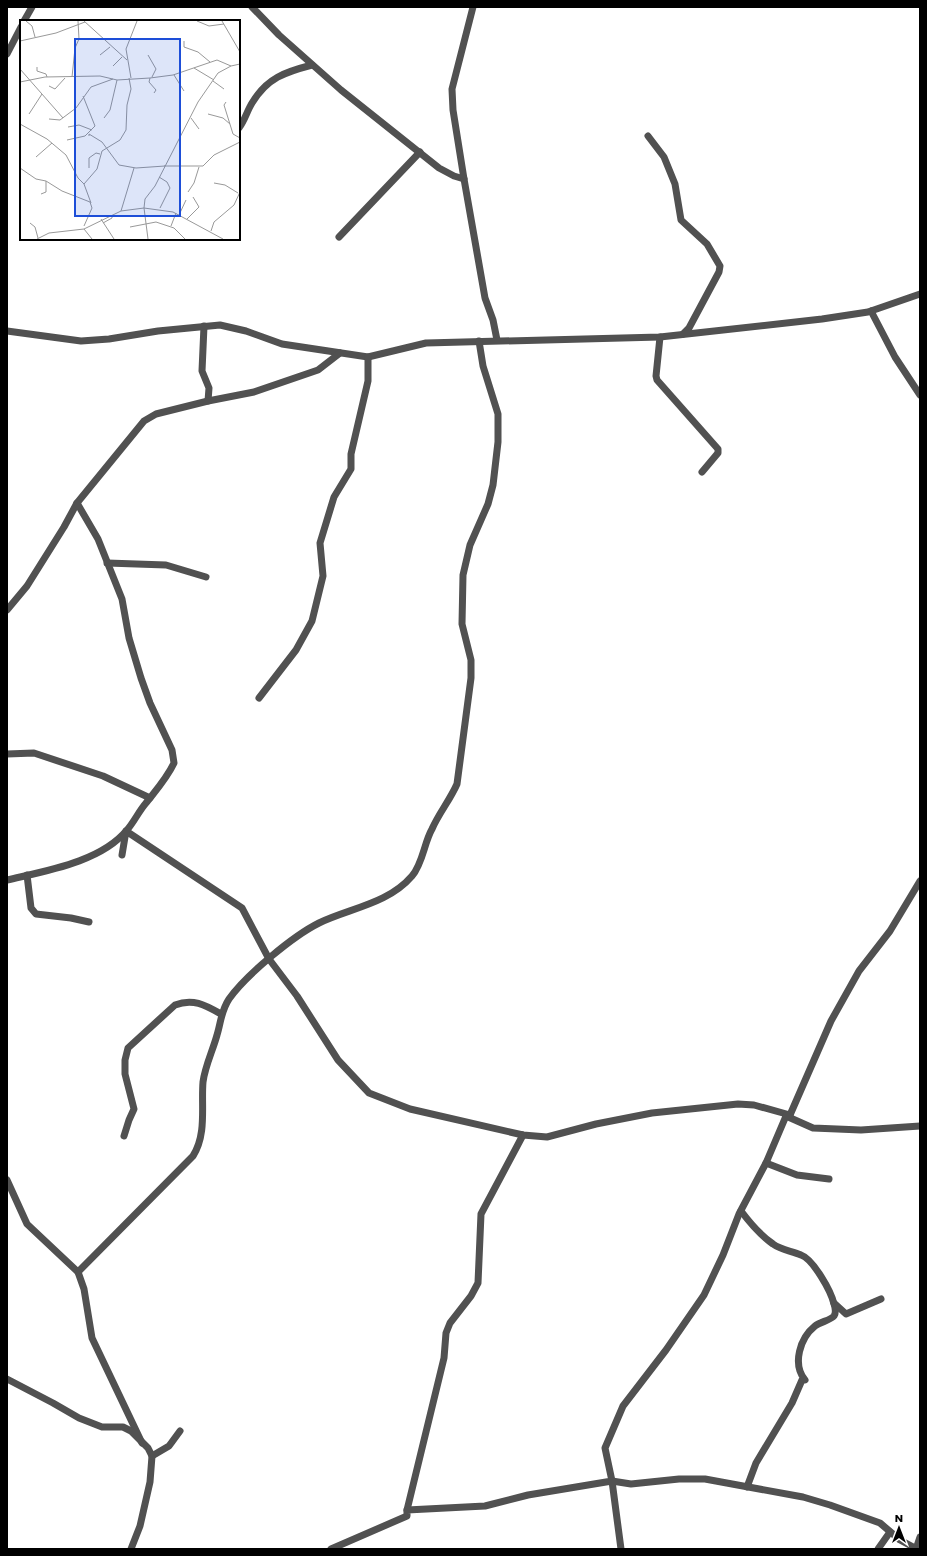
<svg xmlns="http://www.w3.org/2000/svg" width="927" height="1556" font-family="Poppins,sans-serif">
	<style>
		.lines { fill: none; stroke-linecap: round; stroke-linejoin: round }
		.street { stroke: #515151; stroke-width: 7 }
		.inset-road { fill: none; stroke: #999; stroke-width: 1 }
		.view { fill: #1d4ed8; fill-opacity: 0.15; stroke: #1d4ed8; stroke-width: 2 }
		.inset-edge { fill: none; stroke: #000; stroke-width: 2 }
	</style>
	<rect width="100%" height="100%" fill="#fff"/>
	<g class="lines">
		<g class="street">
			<polyline points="252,7 279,35 341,90 439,168 454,176 464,179"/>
			<polyline points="473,7 452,89 453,110 464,179 485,298 493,320 497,340"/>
			<polyline points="24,21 32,7"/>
			<polyline points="7,54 21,27"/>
			<path d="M 239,128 C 245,120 247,111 252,103 C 267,78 285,72 312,65"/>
			<polyline points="648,136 664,157 675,184 681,220 707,244 720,266 719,272 689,328 683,334"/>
			<polyline points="339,237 420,152"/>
			<polyline points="871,311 895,357 920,395"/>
			<polyline points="204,326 202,371 209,388 208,401"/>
			<polyline points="7,331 81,341 109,339 158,331 220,325 246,331 282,344 368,357 426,343 660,337 822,319 868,312 920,294"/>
			<polyline points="660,337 656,376 657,380 718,449 718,453 702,472"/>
			<polyline points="107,563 166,565 206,577"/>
			<polyline points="7,610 27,586 64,527 77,503 144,421 156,414 208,401 254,392 318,370 340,353"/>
			<polyline points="259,698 296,650 312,621 323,576 320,543 334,497 351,469 351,454 368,381 368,357"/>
			<polyline points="7,754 34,753 103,776 150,798"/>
			<polyline points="122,855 126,831 242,908 269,959 297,996 338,1060 369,1093 410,1109 523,1135 547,1137 596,1124 652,1113 738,1104 754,1105 790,1115"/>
			<polyline points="27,875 31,908 36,914 71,918 89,922"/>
			<path d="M 7,880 C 45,871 101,862 127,830 C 134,822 139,811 146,803 C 157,789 167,778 174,763 L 172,750 L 150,703 L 141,678 L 129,638 L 122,599 L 98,539 L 77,503"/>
			<polyline points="786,1116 813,1128 861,1130 920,1126"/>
			<path d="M 124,1136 L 129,1120 L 134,1109 L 125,1074 L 125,1060 L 128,1048 L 175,1005 C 193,998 205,1005 221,1014"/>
			<polyline points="766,1163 797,1175 829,1179"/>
			<polyline points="7,1180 27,1224 78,1272 84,1289 92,1338 142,1443"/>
			<path d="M 741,1211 C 750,1223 760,1235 773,1244 C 781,1250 792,1251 801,1255 C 813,1259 831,1291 834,1304 C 835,1307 836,1313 834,1316 C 831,1320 820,1322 815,1326 C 800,1338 792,1364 805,1380 L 802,1380 L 792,1403 L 756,1463 L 747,1487"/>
			<path d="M 78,1272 L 193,1156 C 207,1134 201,1106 203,1082 C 205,1066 213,1050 217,1035 C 221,1022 221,1011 229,999 C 246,975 293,936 319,923 C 350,908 388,904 412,876 C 423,863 424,843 432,829 C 439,813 450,800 457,784 L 471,678 L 471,660 L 462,624 L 463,575 L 470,545 L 488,504 L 493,485 L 498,442 L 498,414 L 483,366 L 479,341"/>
			<polyline points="834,1303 846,1314 881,1299"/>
			<polyline points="7,1379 53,1403 79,1418 102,1427 123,1427 131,1431 148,1448 152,1456 150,1482 140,1526 131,1549"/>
			<polyline points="152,1456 169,1446 180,1431"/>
			<polyline points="407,1510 444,1358 446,1333 450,1323 471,1296 478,1283 481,1214 523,1135"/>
			<polyline points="331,1549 407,1516 407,1510 485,1506 528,1495 612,1481 605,1448 623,1406 666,1350 704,1295 723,1255 739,1214 766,1163 786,1116 790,1115 831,1021 859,971 890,931 920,881"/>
			<polyline points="621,1549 612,1481 631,1484 679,1479 705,1479 803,1497 830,1505 880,1523 900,1540 917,1549"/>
			<polyline points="878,1549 890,1532"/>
			<polyline points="916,1549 920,1537"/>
		</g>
	</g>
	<g transform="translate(20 20)">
		<rect width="220" height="220" fill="#fff"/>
		<path class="inset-road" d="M 6,1 L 12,6 L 15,17M 64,1 L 107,40M 177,1 L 189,6 L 204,4M 202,1 L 220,32M 0,21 L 36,13 L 65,2M 164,21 L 164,27 L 178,32 L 190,42M 80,35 L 90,27M 128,35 L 136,49 L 132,57M 93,46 L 102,37M 17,47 L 17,51 L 26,54 L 27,57M 174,48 L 194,60M 0,49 L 43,98M 154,55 L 164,71M 52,57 L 55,28 L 59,19 L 58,1M 111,58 L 106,29 L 117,1M 130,58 L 129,62 L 136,70 L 134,73M 193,61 L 204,69M 0,62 L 25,57 L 80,56 L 97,60 L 130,58 L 153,55 L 197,40 L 211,46M 29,66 L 35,69 L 45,58M 206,82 L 204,85 L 213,114 L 220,118M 9,94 L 22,74M 188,94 L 203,98 L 210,104M 84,98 L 90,90 L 97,60M 171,98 L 179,109M 29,99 L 40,100 L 56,88 L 71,67 L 93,59M 0,104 L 27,119 L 46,135 L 58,158 L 64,164 L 71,183M 48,107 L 59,105 L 72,110M 69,116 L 69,114 L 82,122 L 99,145 L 116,148 L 145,146M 47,120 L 65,116 L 75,106 L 63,76M 16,137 L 32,123M 144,146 L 183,146 L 194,135 L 220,122M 0,148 L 16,159 L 26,161 L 42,171 L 70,182 L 72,188 L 64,206M 69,148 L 69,138 L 76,133 L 80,134M 139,157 L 147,162 L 150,168 L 140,188M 194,163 L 205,165 L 218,173M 64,164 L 77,149 L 82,131 L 100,120 L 106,110 L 107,85 L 111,69 L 109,58M 168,172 L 174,163 L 179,147M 21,174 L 26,172 L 26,161M 101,191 L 114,148M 159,195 L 166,180M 81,199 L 94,219M 167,199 L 179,187 L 173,177M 10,203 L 15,207 L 18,218M 83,203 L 92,198 L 92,196M 151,206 L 156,193M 110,207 L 136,202 L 154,208 L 165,219M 64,209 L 72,219M 191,211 L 194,202 L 214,185 L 220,172M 17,219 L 29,213 L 64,209 L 101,191 L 124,188 L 125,179 L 135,166 L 178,82 L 198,53 L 211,46 L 220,44M 128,219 L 124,188 L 153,192 L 203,219"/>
		<path class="view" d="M 55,19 L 160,19 L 160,196 L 55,196 Z"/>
		<rect width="220" height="220" class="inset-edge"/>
	</g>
	<rect width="927" height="1556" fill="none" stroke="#000000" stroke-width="16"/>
	<g transform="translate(899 1528)" stroke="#ffffff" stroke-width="3" paint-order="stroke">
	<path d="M0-3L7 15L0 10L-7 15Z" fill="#000000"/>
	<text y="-6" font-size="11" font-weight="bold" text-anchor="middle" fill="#000000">N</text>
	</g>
</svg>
